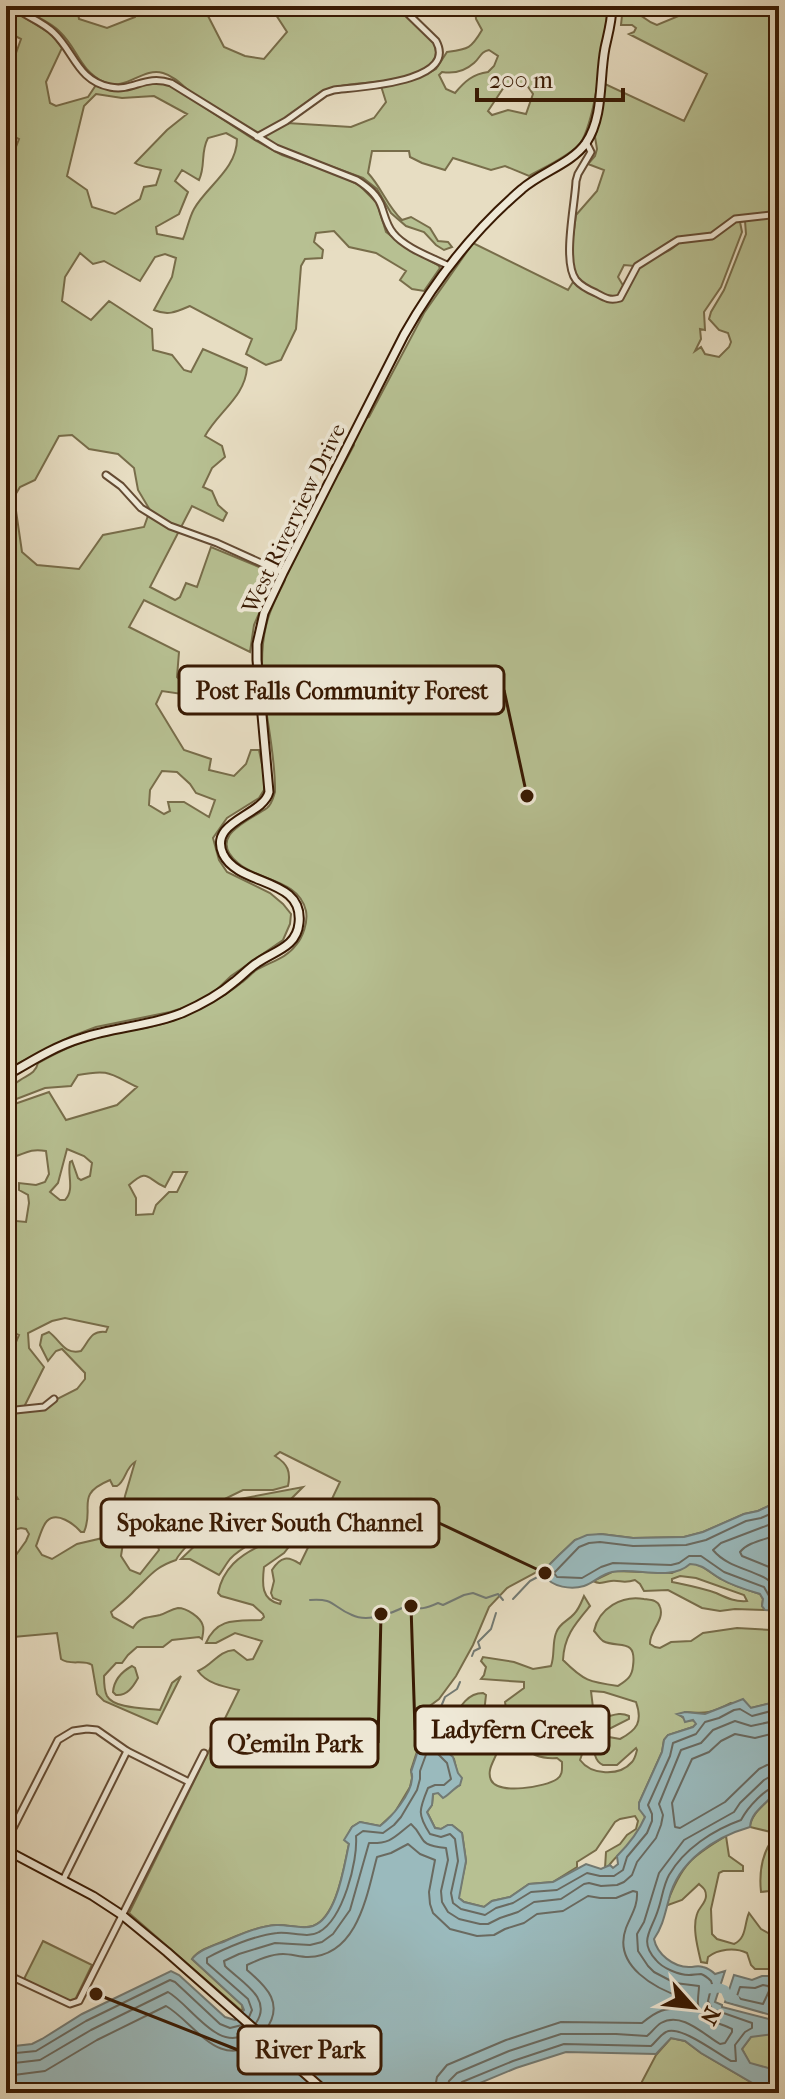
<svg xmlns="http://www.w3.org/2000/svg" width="785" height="2099" font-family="'IM FELL French Canon',serif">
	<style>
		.green { fill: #b7c092; stroke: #786d4a; stroke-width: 2; fill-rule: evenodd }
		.water { fill: #9ababd; stroke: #737a73; stroke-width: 2 }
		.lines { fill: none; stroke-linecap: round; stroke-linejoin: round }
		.shore { stroke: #6a6a60; stroke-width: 2 }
		.stream { stroke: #737a73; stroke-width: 2 }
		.river { stroke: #9ababd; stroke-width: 9 }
		.street-casing { stroke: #644b33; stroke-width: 9 }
		.secondary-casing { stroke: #391a03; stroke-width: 11 }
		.street { stroke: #efe9d7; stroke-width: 5 }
		.secondary { stroke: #efe9d7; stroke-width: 7 }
		.labels { text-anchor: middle; stroke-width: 8; stroke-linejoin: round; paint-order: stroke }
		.street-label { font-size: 22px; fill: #391a03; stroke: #efe9d7 }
		.leader { fill: none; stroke: #391a03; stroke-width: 3 }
		.callout-dot { fill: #391a03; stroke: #efe9d7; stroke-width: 3 }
		.callout { fill: #efe9d7; stroke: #391a03; stroke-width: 3 }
		.callout-label { font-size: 24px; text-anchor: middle; font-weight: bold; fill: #391a03 }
	</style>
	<rect width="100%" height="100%" fill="#e7ddc2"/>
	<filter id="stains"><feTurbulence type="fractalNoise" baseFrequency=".0025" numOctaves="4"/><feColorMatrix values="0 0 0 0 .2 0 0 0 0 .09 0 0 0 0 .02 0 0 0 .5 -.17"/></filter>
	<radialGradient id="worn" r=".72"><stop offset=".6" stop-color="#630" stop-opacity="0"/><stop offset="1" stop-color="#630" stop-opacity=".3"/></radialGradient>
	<g class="green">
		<path d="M 6,6 L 51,34 L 62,48 L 46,82 L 50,103 L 56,106 L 88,97 L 96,85 L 112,91 L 122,91 L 151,82 L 170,85 L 253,139 L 282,155 L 339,175 L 359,185 L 377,203 L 386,232 L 408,249 L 438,265 L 440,268 L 424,291 L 412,289 L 400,280 L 406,271 L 376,253 L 349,247 L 334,231 L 316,233 L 314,242 L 323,250 L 322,258 L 305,259 L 301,266 L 296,329 L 281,360 L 266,365 L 246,354 L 252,339 L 190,306 C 176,312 168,316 154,310 L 172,277 L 176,258 L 165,254 L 155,257 L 140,281 L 104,261 L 93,264 L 80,253 L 65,277 L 62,301 L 91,320 L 109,301 L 152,329 L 153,350 L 172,355 L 184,370 L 191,372 L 203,349 L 247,368 C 245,397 218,412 205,436 L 222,446 L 225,457 L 212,468 L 203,487 L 212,491 L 218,505 L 227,513 L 223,521 L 192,506 L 150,587 L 175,600 L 180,597 L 186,583 L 197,587 L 211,547 L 276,574 L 254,625 L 250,652 L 144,600 L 129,627 L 179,652 L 177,677 L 188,688 L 182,694 L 162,691 L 156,704 L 184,750 L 211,759 L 209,770 L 234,776 L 246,764 L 251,750 L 259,750 L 264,774 L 264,790 L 259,798 L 227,818 L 213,838 L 219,860 L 227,872 L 270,893 L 283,904 L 291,914 L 290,924 L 283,940 L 231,976 L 211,995 L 189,1006 L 170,1012 L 96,1027 L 70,1037 L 6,1070 L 6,163 L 9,156 L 12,157 L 19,139 L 6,133 L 6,73 L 11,67 L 21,39 L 6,31 ZM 96,94 L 122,98 L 154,96 L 187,114 L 167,130 L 135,163 C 143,168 152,167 161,170 L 156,185 L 144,187 L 140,199 L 115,214 L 92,207 L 87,190 L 67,176 L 84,106 ZM 226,133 L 237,139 C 237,169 207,186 194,209 C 189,218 187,230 183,239 L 157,234 L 156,227 L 179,214 L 188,192 L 175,181 L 182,170 L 199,180 C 206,165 200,153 208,138 ZM 72,435 L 89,449 L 118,454 L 134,468 L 138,490 L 150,510 L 144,527 L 103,535 L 79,569 L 37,565 L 22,552 L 14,497 L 20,487 L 35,480 L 59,436 ZM 162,771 L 177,772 L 190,784 L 196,793 L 215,800 L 209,817 L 184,802 L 168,802 L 170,811 L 164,814 L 149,805 L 150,790 Z"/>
		<path d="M 18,6 L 77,6 L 79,19 L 107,28 L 135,17 L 137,6 L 210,6 L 206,12 L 224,47 L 245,56 L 264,59 L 287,32 L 276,15 L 263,6 L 396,6 L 435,43 L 437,59 C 408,89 366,78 331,88 C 313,94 299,110 284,120 C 275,125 265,129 256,134 C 237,122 217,111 198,98 C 186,90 177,77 163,73 C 142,67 126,92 104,82 C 79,70 78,49 60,32 C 49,20 32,16 18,6 Z"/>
		<path d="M 475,6 L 607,6 L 608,11 C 603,39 596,127 578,146 C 565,158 545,167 529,176 L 505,166 L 491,170 L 453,158 L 445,170 L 422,163 L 410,157 L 409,151 L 372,151 L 368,173 C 382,188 387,206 402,220 L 411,217 L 430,228 L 438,241 L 448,242 L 452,247 L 444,250 L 436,245 L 424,232 L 406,226 L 391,213 L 377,189 L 363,178 L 286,150 L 265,139 L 266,135 L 287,123 L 351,127 L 374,118 L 386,102 L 381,86 L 426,74 L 436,69 L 447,52 C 468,49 471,49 482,30 L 476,19 ZM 489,50 L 498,56 L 494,66 L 488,72 C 473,74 465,81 455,93 L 446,89 L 439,75 L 442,72 C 454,74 465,71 474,63 C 481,57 480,52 489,50 ZM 506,84 L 526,84 L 533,94 L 526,114 L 508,110 L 492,115 L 488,111 Z"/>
		<path d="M 623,6 L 628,6 C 631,16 636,12 643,17 C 648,21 650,23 657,25 L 681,15 L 687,6 L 779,6 L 779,217 L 772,218 L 779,222 L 779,246 L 774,258 L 779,266 L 779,1501 L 758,1511 L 744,1514 L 703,1532 L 684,1537 L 633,1538 L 601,1534 L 575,1540 L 548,1566 L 507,1588 L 489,1607 L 473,1645 L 456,1676 L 439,1699 L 423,1711 L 422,1723 L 424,1730 L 411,1770 L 412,1778 L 410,1787 L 395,1812 L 380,1826 L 360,1822 L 352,1827 L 345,1840 L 349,1844 C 344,1866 337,1917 313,1926 C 303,1930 288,1924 276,1925 C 259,1926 239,1935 224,1941 C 213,1946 199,1949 192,1959 L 242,2005 L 243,2012 L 129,1913 L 239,1690 C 225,1687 207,1684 198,1671 C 213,1665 218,1651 234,1650 L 247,1660 L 253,1659 L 262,1641 L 235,1633 L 216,1643 L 206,1643 C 217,1617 237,1621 261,1620 L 264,1617 L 263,1614 L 253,1605 L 221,1596 L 218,1593 C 223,1569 239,1555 262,1545 C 268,1543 275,1545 280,1542 C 287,1539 287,1532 290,1527 C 296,1513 317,1503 331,1501 L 340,1482 L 280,1452 L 275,1456 C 288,1464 291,1472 288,1486 L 273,1490 L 243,1490 L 204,1509 L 199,1517 L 200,1519 L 208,1519 C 203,1536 184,1544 176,1560 C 155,1567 150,1576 135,1590 C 128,1598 119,1605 111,1612 L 113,1617 L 133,1628 C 140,1616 148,1618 160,1615 C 167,1613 171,1609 178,1608 C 186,1608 201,1617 203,1626 C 204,1630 203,1634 202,1639 L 199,1637 L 172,1640 L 163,1647 L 137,1647 L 128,1655 L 122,1663 L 116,1663 L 104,1676 C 104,1683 104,1690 107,1696 C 114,1709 147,1708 160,1710 L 172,1683 L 181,1676 L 157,1724 L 104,1701 L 97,1694 L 92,1665 C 83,1659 70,1666 61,1659 L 57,1633 L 13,1637 L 6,1642 L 6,1569 L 26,1541 L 29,1534 L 26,1529 L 21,1528 L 6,1532 L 6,1496 L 9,1500 L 18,1499 L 11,1488 L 6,1486 L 6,1413 L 42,1409 L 55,1400 L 77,1389 L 85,1379 L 85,1373 L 62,1349 L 56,1351 L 48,1361 L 40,1345 L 42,1335 L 49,1332 C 61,1341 64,1355 81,1351 C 89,1342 90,1330 106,1332 L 108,1327 L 65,1318 L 52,1321 L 28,1333 L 29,1348 L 44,1367 L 24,1407 L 6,1409 L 6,1344 L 16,1342 L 19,1335 L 12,1332 L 6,1333 L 6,1220 L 26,1222 L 29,1203 L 28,1195 L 19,1190 L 19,1183 L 36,1185 L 45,1182 L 49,1174 L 46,1151 C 24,1147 22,1159 6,1157 L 6,1107 L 49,1092 L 66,1120 L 117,1105 L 137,1087 C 109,1073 109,1069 78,1075 L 71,1086 L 45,1088 L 6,1103 L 6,1094 C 9,1091 12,1087 15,1084 C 24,1075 35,1076 38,1063 C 58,1052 78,1042 100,1036 C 121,1030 144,1030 166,1023 C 189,1015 222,999 241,983 C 246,980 250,975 255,971 C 269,962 286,959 296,945 C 303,937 308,922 306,911 C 299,879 258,881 238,863 C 206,836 249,821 267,808 C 272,804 273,798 275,792 C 276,737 253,681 266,626 C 269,610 278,595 285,580 L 284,576 L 336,475 L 339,473 L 354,445 L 353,441 L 366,418 L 369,417 L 424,313 L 473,243 L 568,290 L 573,282 L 610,302 C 630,301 629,281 638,268 C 649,254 674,255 681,238 L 672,240 L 635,266 L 624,265 L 618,277 L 624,287 L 620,296 L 609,297 L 585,286 L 576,276 L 572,260 L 572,244 L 576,215 L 597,191 L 604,170 L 588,164 L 595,156 L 597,149 L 595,137 L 601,111 L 603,83 L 684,121 L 707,74 L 629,34 L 634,32 L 636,28 L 632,25 L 621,25 ZM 745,221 L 746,234 L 724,290 L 711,312 L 709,319 L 719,330 L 728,333 L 731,342 L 729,347 L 719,357 L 705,354 L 701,347 L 695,351 L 701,339 L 700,329 L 705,330 L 704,312 L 721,287 L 742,232 L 740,222 ZM 67,1149 L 84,1156 L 92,1163 L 90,1176 L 81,1180 L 78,1178 L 72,1161 L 70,1162 C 67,1175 75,1190 65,1200 L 60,1200 L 50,1192 L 58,1183 ZM 173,1172 L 187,1172 L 177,1192 L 169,1192 L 156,1205 L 153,1214 L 136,1215 L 136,1198 L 129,1185 C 149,1167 146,1179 165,1187 ZM 135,1462 L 125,1496 L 121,1520 L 117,1530 L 111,1536 L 77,1544 L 52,1559 L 42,1555 L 36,1546 C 39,1539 42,1526 47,1521 C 57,1511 74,1524 81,1532 L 84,1532 C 95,1507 74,1495 110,1480 L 113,1486 L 117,1486 C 126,1481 125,1468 135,1462 ZM 317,1529 L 300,1564 C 288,1556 281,1556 272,1570 L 274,1581 L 271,1593 L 273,1598 L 281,1601 L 280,1604 C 261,1600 262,1584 264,1567 L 284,1553 L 292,1543 L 296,1544 L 307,1531 ZM 128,1537 L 158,1547 L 159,1550 L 140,1574 L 130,1570 L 121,1556 L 123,1543 Z"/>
		<path d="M 303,1487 L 292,1498 L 297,1506 C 285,1534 249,1538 230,1559 C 226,1564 223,1570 219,1575 L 190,1559 L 181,1559 L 203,1538 L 225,1510 L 240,1499 Z"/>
		<path d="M 690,1563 C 703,1564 710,1573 721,1579 C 733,1586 747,1590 760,1594 L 763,1599 L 762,1606 L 765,1610 L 735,1609 L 720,1611 L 702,1608 L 668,1590 L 644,1591 L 640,1584 L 635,1580 C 623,1584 621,1580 611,1581 C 602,1582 601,1585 593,1581 L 614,1571 L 672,1573 ZM 680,1576 L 696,1578 L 744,1595 L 747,1601 C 735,1602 727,1598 716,1593 C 702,1588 686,1585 672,1582 L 672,1579 Z"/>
		<path d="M 584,1596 L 590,1606 C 575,1624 564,1636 563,1660 C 584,1681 589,1682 618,1686 C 627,1680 632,1677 633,1666 C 637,1637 618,1649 603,1641 C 599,1638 597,1634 594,1631 C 599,1608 622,1595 644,1599 C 651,1600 658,1600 660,1607 C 665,1620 649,1631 650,1644 L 655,1647 L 660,1648 L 671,1642 L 691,1641 L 703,1633 L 737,1628 L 771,1630 L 779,1634 L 779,1701 L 751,1708 L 731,1703 C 712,1713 706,1714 685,1712 L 681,1716 C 693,1725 685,1718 696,1721 L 696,1724 L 693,1727 L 668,1735 L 664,1740 L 662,1752 L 639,1803 L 645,1817 C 641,1827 635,1839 627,1847 C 620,1854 614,1858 608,1867 L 605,1868 L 606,1852 L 620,1844 L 627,1835 L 636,1829 L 638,1821 L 635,1816 L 620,1819 L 615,1822 L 596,1850 L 577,1862 L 577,1867 L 553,1882 L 529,1884 L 510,1897 L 492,1901 L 484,1907 L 464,1902 L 459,1898 L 459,1894 L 466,1861 L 462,1833 L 452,1825 L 448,1825 L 441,1829 L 435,1828 L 427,1812 L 432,1805 L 433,1794 C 441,1790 451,1789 460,1785 L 454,1759 L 445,1750 C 453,1734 469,1749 454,1719 C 460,1706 468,1693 483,1693 L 486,1695 L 483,1722 L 484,1734 L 490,1737 L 494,1735 L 498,1723 L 501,1722 L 503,1724 C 500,1733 500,1741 498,1749 C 496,1759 486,1769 491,1780 C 498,1795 546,1787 557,1779 C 563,1775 562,1769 562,1762 L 557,1758 C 540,1759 530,1755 519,1742 L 519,1738 L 542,1719 L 542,1714 L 519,1708 L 511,1712 L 506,1709 L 505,1702 L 524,1688 L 524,1682 L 481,1679 L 484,1675 L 486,1667 L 481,1661 L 483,1657 L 514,1662 L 533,1669 L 551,1666 C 555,1655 552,1644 556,1633 C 559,1623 568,1621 574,1614 C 579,1609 581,1603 584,1596 ZM 591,1691 L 604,1692 L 636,1702 C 643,1722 637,1730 620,1739 L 609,1737 L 606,1733 L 607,1730 L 629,1719 L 629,1716 C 617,1710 608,1719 597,1718 L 594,1716 ZM 583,1719 L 589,1719 C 597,1731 588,1759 603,1765 C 603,1765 616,1765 617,1765 L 636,1748 L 637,1750 C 636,1754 635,1759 632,1762 C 619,1777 591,1775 580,1760 L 588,1737 L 587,1733 L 578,1732 L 576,1730 L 576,1725 Z"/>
		<path d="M 132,1666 L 135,1668 L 138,1678 C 133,1687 127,1696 116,1695 L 113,1692 C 114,1680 121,1672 132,1666 Z"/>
		<path d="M 779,1786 L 779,1834 L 750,1827 C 751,1810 772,1802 779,1786 Z"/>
		<path d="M 726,1836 L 729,1856 L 743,1866 L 743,1871 L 723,1871 L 719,1873 L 711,1909 L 712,1934 L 717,1939 L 734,1944 C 747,1938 744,1924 749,1913 L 761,1929 L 779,1939 L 779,1972 L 769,1969 L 755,1969 L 751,1965 L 747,1953 C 735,1947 718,1949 708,1957 L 707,1963 L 701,1962 C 698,1949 692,1928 697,1914 C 699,1907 706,1903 706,1896 C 706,1889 703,1888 699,1884 L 682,1900 L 668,1905 L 667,1903 C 682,1864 691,1857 726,1836 Z"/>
		<path d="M 775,1836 L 779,1837 L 779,1866 L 771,1888 L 769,1891 L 761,1892 C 759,1873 762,1852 775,1836 Z"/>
		<polygon points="43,1941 92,1965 73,2004 24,1979"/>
		<polygon points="779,2007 779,2071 750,2064 742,2049 751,2037 778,2022 776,2021"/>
		<polygon points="671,2038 685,2041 701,2053 761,2088 779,2090 779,2093 636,2093 656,2055"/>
	</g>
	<g class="water">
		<path d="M 779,1501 L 779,1611 L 765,1610 L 762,1606 L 763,1599 L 760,1594 C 747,1590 733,1586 721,1579 C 710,1573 703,1564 690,1564 C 670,1582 637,1567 612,1572 C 601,1574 594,1583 584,1586 C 571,1590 552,1587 545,1576 L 548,1566 L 559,1555 L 575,1540 L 587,1535 L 601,1534 L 633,1538 L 684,1537 L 703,1532 L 744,1514 L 758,1511 Z"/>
		<path d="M 743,1699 L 751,1708 L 779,1701 L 779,1788 C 770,1802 751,1810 750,1827 C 715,1837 678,1861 669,1899 C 665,1913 663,1926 654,1939 C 657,1954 673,1967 689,1967 C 696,1967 697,1965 703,1967 C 707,1968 712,1971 715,1974 L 725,1971 L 715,2002 L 722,2005 L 722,2007 L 773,2020 L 774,2022 L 778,2021 L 774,2034 L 751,2037 L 742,2049 L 750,2063 L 779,2071 L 779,2090 L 761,2088 L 701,2053 L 685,2041 L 671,2038 L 656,2054 L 566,2052 L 516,2068 L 456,2093 L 6,2093 L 6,2047 L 32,2044 L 42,2039 L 82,2014 L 171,1971 L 179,1975 L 225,2017 L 235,2020 L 244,2010 L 242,2005 L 192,1959 C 199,1950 212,1946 223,1942 C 239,1935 259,1926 276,1925 C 287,1924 302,1930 313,1926 C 337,1918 344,1866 349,1844 L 344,1840 L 352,1827 L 360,1822 L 380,1826 C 392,1817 411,1794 412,1779 C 413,1767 409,1778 413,1766 C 419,1747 426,1731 421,1710 L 448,1721 L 444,1726 L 442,1732 L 445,1738 L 445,1750 L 453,1757 L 458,1773 L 462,1778 L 460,1785 C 454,1788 448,1796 443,1798 L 438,1793 L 433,1794 L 432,1805 L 427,1812 L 435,1828 L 441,1829 L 448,1825 L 452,1825 L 462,1833 L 466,1861 L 459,1898 L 464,1902 L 484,1907 L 492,1901 L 510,1897 L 529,1884 L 553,1882 L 586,1864 L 601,1869 L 610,1865 L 613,1868 L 618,1864 L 617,1856 C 629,1844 638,1833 645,1817 L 639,1809 L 639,1803 L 662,1752 L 664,1740 L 668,1735 L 693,1727 L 696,1724 L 693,1720 L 685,1722 L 683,1717 L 677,1714 L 685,1712 L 705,1714 Z"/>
		<polygon points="734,1975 752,1980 762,1976 779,1976 779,1992 777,1993 773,2006 774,2016 725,2002"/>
	</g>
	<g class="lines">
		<g class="shore">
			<polyline points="779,1510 761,1518 746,1521 706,1540 686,1545 633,1546 600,1542 589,1543 579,1547 554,1573 557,1577 582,1578 601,1567 613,1563 671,1565 679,1563 689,1556 701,1556 724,1572 764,1587 772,1601 779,1603"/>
			<path d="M 779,1521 L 721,1543 L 713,1550 C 731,1572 766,1569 779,1591"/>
			<path d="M 779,1534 C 766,1540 749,1541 740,1552 L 742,1556 L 779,1571"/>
			<polyline points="779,1732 755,1738 735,1734 721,1741 709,1752 692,1759 672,1803 675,1827 680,1828 725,1802 759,1769 767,1765 779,1763"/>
			<polygon points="763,1985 768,1986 770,1989 763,2004 741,1999 737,1996 740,1987 755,1988"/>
			<path d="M 249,2017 L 252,2010 L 248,1999 L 207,1963 L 207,1958 C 225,1948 256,1935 277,1933 C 290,1931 307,1939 319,1932 C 343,1919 358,1861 356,1836 L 363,1831 L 383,1833 L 394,1825 L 401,1817 L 417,1790 L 420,1779 L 420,1771 L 431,1741 L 436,1743 L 438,1754 L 447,1763 L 451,1779 L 444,1785 L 435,1785 L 428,1788 C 419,1810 417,1814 430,1834 L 441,1837 L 450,1834 L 455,1839 L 458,1861 L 451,1893 L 453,1903 L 461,1909 L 485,1915 L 496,1908 L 513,1903 L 531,1892 L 557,1890 L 587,1873 L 600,1876 L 614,1876 L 623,1870 L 627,1857 L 647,1833 L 652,1821 L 652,1814 L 648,1805 L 670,1756 L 673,1743 L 696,1734 L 705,1722 L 719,1718 L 734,1710 L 740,1709 L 752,1716 L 779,1709"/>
			<path d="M 256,2023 C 273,1998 241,1982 225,1966 L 224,1961 L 239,1954 L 275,1943 L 310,1945 L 322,1942 L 333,1934 L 350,1910 L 369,1843 C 392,1844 395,1836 411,1824 C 427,1838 415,1845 446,1848 L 448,1860 L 441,1891 L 442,1902 L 448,1912 L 459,1919 L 480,1924 L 488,1924 L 500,1918 L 518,1912 L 534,1902 L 561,1899 L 584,1884 L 589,1883 L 601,1886 L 617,1885 L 624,1882 L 632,1875 L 637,1862 L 656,1838 L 661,1825 L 663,1815 L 659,1804 L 681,1750 L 701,1743 L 713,1730 L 735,1721 L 751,1726 L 779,1720"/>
			<path d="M 265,2031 C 285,2004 267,1987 247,1970 L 247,1965 C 258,1960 271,1954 283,1954 C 291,1954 300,1957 308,1957 C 358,1956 367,1894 377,1857 L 391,1853 L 408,1844 L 420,1854 L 435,1860 L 429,1892 L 430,1904 L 433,1913 L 450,1929 L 477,1936 L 494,1935 L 505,1929 L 524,1923 L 537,1914 L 563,1911 L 588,1896 L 600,1898 L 616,1898 L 633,1891 L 637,1892 C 638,1906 631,1915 626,1928 C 612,1966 656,1989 684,1998 L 685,2008 C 663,2009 659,2009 642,2023 L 561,2022 L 506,2040 L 447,2065 L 437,2077 L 434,2093"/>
			<polyline points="6,2054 36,2051 86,2021 170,1980 175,1982 220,2024 230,2028 242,2025"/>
			<path d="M 6,2064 L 40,2060 L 91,2030 L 168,1992 C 191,2005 219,2055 249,2032"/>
			<path d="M 6,2076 L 45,2071 L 97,2040 L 166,2006 C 194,2022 220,2073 258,2040"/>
			<path d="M 446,2093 L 449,2081 L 457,2073 L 509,2051 L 561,2034 L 616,2034 L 647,2036 C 652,2032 656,2026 661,2023 C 682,2011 704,2035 720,2044 L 725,2043 L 732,2032 L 732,2029 C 719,2022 696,2020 698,2000 C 698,1995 699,1991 699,1986 L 675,1983 L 654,1972 L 648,1966 L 638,1951 L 637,1934 L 644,1922 L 659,1873 L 684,1840 L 734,1812 L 740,1803 L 764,1780 L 771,1776 L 779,1775"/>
			<path d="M 456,2093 L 457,2087 L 462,2082 L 513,2061 L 564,2044 L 651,2046 C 656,2042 660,2035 666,2032 C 679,2024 718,2054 731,2061 L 736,2061 L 735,2045 L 745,2032 L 752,2028 L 752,2023 L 712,2009 L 708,2001 L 712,1984 L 711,1981 C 709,1979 704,1975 701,1974 C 698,1974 692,1975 689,1975 C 679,1975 662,1968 656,1960 C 638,1941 652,1930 658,1910 C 662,1899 663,1886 669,1875 C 684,1849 713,1830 741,1820 C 748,1807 765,1788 779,1785"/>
		</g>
		<g class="stream">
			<polyline points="513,1599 530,1581 545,1573"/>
			<path d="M 310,1600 C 335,1598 332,1607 352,1615 C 368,1623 393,1613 408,1605 C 419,1611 427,1608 438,1603 L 443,1605 L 464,1595 L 473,1593 L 486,1598 L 498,1594 L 503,1600"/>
			<polyline points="472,1656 474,1651 480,1648 478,1642 491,1629 496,1613"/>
			<polyline points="438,1714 445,1697 457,1689 460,1682"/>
		</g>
		<polyline class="river" points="707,1989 720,1988 725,1990 728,1997 735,1999"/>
		<g class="street-casing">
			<g id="street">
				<path d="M 12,6 C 25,16 42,21 54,33 C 74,52 78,81 110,87 C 133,92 145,74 171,83 L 276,148 L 357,180 C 368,187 378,195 382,208 C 385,217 387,226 393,233 C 405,248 431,257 449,266"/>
				<path d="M 257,137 L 286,121 L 325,93 L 334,90 C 357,87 459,83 436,41 L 400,6"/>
				<path d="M 586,142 L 591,152 L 578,174 L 576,181 C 575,205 562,262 576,280 C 581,286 589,290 596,293 C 605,298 610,301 620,298 L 637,266 L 678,240 L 712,236 L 735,219 L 779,214"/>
				<polyline points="106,475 121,486 141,508 170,526 217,543 283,573"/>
				<polyline points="6,1411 44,1407 54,1399"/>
				<polyline points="6,1842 58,1740 73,1731 87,1729 97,1730 127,1751 189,1782"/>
				<polyline points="63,1880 127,1751"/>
				<polyline points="6,1974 70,2004 79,2001 204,1753"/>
			</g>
		</g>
		<g class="secondary-casing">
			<g id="secondary">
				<path d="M 6,1076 C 30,1062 55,1046 82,1038 C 115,1027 150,1026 182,1013 C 200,1005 219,995 234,982 C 242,976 249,968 257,963 C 274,951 297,947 299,923 C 304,877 239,887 223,854 C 208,821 263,816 269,792 L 257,660 L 257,644 L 264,613 L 283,573 L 404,335 C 435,280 474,230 522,189 C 541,172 571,164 586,143 C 604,116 599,79 605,48 C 608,34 612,21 612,6"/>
				<polyline points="6,1850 93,1896 122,1915 167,1952 327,2093"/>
			</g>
		</g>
		<use href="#street" class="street"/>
		<use href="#secondary" class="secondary"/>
	</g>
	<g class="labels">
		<g class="street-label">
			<text transform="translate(293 518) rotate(-64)" y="8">West Riverview Drive</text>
		</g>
	</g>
	<path class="leader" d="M527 796L504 690M545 1573L439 1523M411 1606L415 1730M381 1614L378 1743M96 1994L238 2050"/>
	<g class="callout-dot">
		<circle cx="527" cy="796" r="8"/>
		<circle cx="545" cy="1573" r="8"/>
		<circle cx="411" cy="1606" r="8"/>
		<circle cx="381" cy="1614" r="8"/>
		<circle cx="96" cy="1994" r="8"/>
	</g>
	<g class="callout">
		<rect x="179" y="666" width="325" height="48" rx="8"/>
		<rect x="101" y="1499" width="338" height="48" rx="8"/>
		<rect x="415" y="1706" width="194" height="48" rx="8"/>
		<rect x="211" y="1719" width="167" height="48" rx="8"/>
		<rect x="238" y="2026" width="143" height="48" rx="8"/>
	</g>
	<g class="callout-label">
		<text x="342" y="699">Post Falls Community Forest</text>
		<text x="270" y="1531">Spokane River South Channel</text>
		<text x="512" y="1738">Ladyfern Creek</text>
		<text x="295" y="1752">Q'emiln Park</text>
		<text x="310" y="2058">River Park</text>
	</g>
	<rect width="785" height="2099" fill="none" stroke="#e7ddc2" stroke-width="32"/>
	<rect x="8" y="8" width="769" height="2083" fill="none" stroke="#391a03" stroke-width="4"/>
	<rect x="16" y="16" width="753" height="2067" fill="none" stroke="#391a03" stroke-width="2"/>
	<g transform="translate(693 2007) rotate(117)" stroke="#efe9d7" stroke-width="6" paint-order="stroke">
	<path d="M0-6L14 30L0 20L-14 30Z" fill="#391a03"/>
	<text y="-12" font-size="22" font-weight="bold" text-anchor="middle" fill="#391a03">N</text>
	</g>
	<path d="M477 88v12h146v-12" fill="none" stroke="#391a03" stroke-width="4"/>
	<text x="489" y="88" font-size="24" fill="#391a03" stroke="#efe9d7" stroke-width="6" paint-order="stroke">200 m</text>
	<rect width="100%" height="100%" filter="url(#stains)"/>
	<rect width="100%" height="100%" fill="url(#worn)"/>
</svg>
